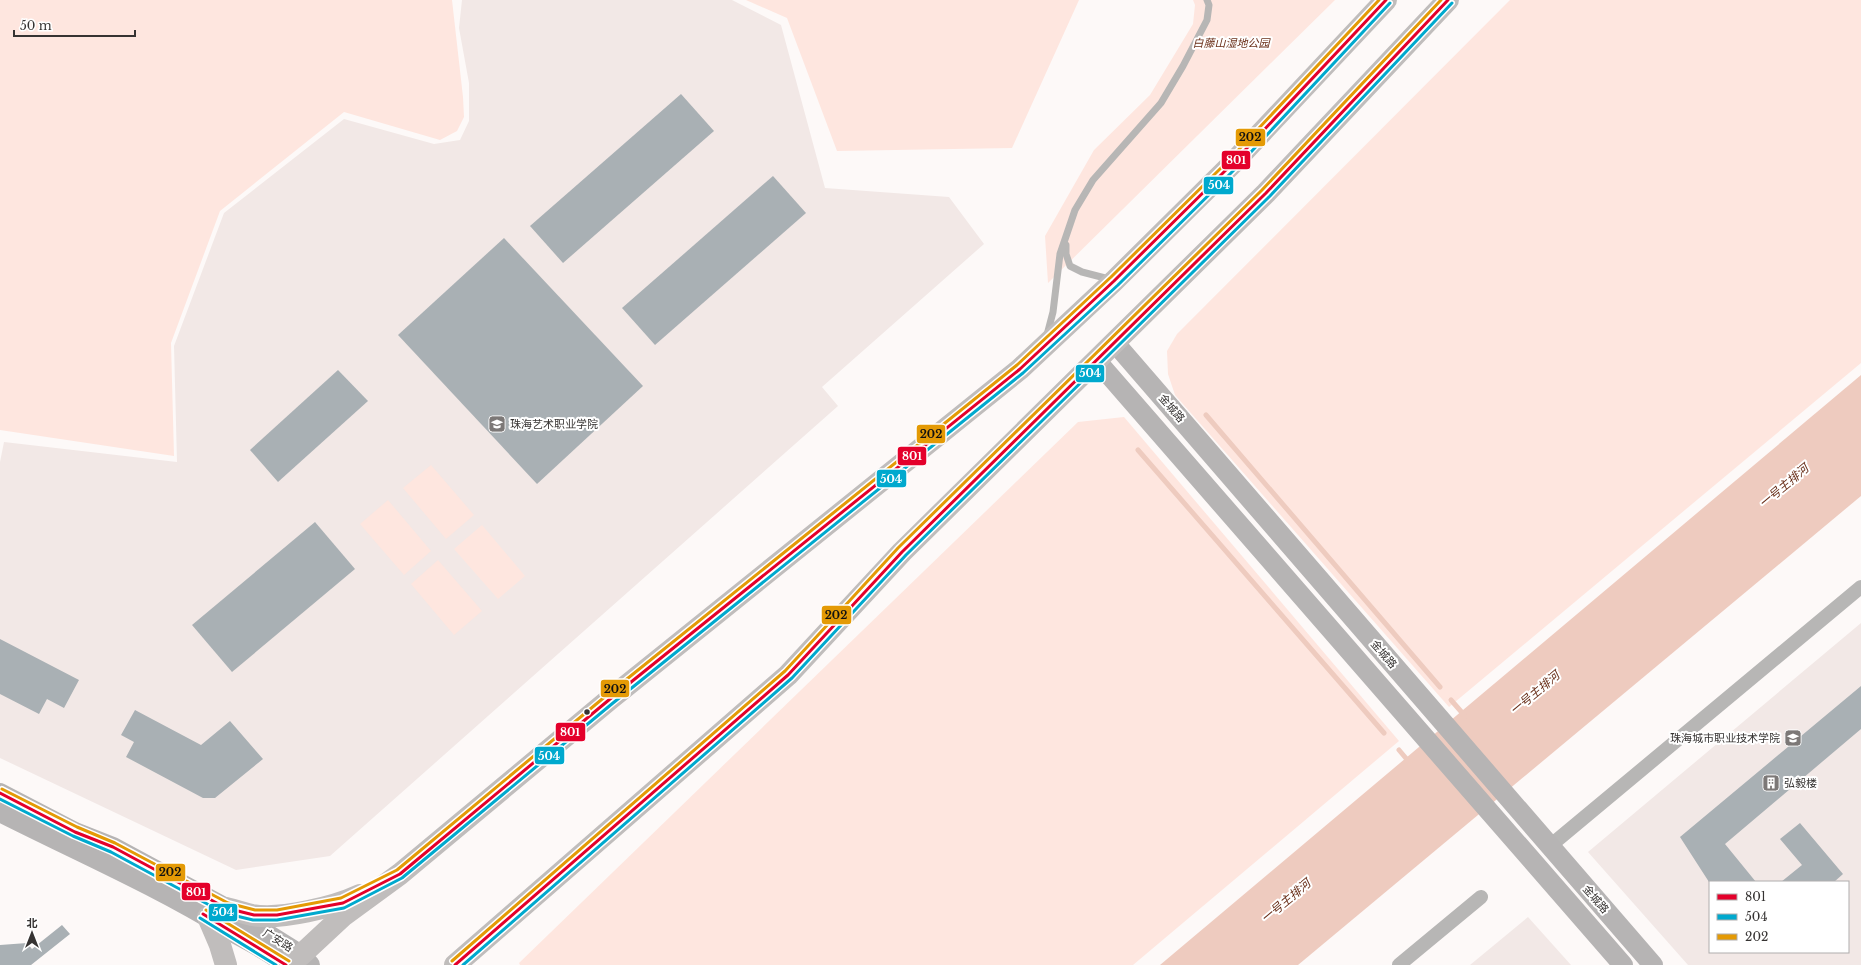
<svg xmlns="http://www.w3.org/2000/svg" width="1861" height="965" font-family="'Libre Baskerville','Noto Sans SC',serif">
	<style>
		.built { fill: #f2e8e6; fill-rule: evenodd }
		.green { fill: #fee6df }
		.water { fill: #eecbbf }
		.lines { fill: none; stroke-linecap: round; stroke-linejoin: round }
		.stream { stroke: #eecbbf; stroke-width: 5 }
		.building { fill: #a9b0b4 }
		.lane { stroke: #b7b6b5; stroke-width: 7 }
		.street { stroke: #b7b6b5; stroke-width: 14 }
		.secondary { stroke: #b6b4b4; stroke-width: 20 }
		.highway { stroke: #c0bdbc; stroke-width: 22 }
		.bus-1-casing { stroke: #fff; stroke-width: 6 }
		.bus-2-casing { stroke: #fff; stroke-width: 6 }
		.bus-3-casing { stroke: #fff; stroke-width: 6 }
		.bus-1 { stroke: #e4002b; stroke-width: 3 }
		.bus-2 { stroke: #00a9ce; stroke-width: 3 }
		.bus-3 { stroke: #e49a05; stroke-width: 3 }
		.bus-dot { fill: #363332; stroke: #fff; stroke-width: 1.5 }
		.labels { text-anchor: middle; stroke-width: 4; stroke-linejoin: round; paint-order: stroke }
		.park-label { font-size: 11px; font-style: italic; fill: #6b301a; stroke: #fff }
		.street-label { font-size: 11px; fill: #363332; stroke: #fff }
		.poi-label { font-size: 11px; fill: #363332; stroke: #fff; text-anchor: start }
		.water-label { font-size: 12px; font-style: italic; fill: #662b15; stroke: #fff }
		.line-badge { stroke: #fff; stroke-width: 1.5 }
		.badge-label { font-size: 11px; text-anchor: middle; font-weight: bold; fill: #fff }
		.pale-badge-label { font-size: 11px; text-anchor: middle; font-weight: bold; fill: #111 }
	</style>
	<rect width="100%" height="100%" fill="#fdf9f8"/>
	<g class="built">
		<polygon points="462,0 732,0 781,25 825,188 949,197 984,244 822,387 838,406 330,856 236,870 0,758 0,462 4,442 177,462 174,346 224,213 344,119 434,144 460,140 469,121 469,83 459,28"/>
		<path d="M 1861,623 L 1861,965 L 1688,965 L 1588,852 ZM 1710,882 L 1848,882 L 1848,952 L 1710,952 Z"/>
		<polygon points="1528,917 1571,965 1470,965"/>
	</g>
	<g class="green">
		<polygon points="0,0 452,0 463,97 464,117 457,131 440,140 344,112 220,211 171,343 174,456 0,430"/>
		<polygon points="746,0 1079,0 1012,148 837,151 787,18"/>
		<polygon points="1193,0 1335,0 1048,283 1045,236 1094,150 1150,95 1193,24 1195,5"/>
		<polygon points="1510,0 1861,0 1861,363 1449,707 1175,395 1168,374 1167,351 1177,334"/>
		<polygon points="1124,417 1399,741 1133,965 520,965 519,963 1078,422"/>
		<polygon points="431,465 474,515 446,539 403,488"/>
		<polygon points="388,500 431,551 404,575 360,524"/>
		<polygon points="482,525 525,576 498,599 454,549"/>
		<polygon points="438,560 482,611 454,635 411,584"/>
	</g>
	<polygon class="water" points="1861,375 1861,496 1298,965 1160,965"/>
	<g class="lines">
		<g class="stream">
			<polyline points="1206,415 1440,687"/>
			<polyline points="1138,450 1384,733"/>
			<polyline points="1451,700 1465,716"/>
			<polyline points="1399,750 1410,763"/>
		</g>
	</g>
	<g class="building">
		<polygon points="681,94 714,131 563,263 530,226"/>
		<polygon points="773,176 806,213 655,345 622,308"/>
		<polygon points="504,238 643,386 537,484 398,335"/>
		<polygon points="338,370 368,401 278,482 250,450"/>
		<polygon points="315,522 355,569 232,672 192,625"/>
		<polygon points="0,639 79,680 64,708 47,699 39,714 0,694"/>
		<polygon points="1861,686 1861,729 1725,844 1756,882 1709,882 1680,837"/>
		<polygon points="135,710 201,745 230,721 263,759 215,798 203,798 126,757 134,742 121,735"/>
		<polygon points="1800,823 1843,874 1834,882 1781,882 1802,865 1780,839"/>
		<polygon points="62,925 70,934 31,965 0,965 0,945 27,943 32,949"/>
	</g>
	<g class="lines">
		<g class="lane">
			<polyline points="1066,245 1066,254 1070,266 1082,272 1109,279"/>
			<polyline points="1047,335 1053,312 1060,254 1075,210 1093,180 1161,103 1183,66 1207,20 1209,5 1207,0"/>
		</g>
		<g class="street">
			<polyline points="1550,846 1861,587"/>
			<polyline points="1399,965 1481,897"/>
		</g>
		<g class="secondary">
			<polyline points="1115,343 1653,965"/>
			<polyline points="1096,360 1623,965"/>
			<polyline points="0,793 75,832 113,847 226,908 301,955 310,965"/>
			<path d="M 0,812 C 77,851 156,885 229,930 C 248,941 270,951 286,965"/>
		</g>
		<g class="highway">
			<path d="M 226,908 C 235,910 243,913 252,915 C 281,920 334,907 360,895"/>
			<polyline points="208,917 220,945 226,965"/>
			<polyline points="284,965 301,955 344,915 400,874 610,699 1020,369 1114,281 1232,164 1386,0"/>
			<polyline points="455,965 788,675 902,552 1266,193 1448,0"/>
		</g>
		<g class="bus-1-casing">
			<g id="bus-1">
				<polyline points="0,793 75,832 113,847 226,908 254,915 277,915 343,903 400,874 610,699 1020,369 1114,281 1232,164 1386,0"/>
				<polyline points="203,914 286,965"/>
				<polyline points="455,965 788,675 902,552 1266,193 1448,0"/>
			</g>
		</g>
		<g class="bus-2-casing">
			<g id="bus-2">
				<polyline points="0,799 73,836 111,852 224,913 253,920 277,920 344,908 402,878 613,703 1023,373 1118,285 1236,168 1390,3"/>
				<polyline points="200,918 276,965"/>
				<polyline points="463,965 792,678 906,555 1270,196 1452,3"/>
			</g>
		</g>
		<g class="bus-3-casing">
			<g id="bus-3">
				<polyline points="2,789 77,827 115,843 228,903 255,910 277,910 341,898 397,870 607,695 1017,365 1111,277 1228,161 1379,0"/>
				<polyline points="206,910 289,961"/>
				<polyline points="452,961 785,671 898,548 1262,190 1441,0"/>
			</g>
		</g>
		<use href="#bus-1" class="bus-1"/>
		<use href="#bus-2" class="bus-2"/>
		<use href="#bus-3" class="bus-3"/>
	</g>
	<defs>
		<g id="university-square" transform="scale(0.9)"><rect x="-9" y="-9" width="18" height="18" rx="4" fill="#7c7877" stroke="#fff"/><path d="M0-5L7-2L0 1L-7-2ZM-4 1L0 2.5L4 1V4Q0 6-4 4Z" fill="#fff"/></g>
		<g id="building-square" transform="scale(0.9)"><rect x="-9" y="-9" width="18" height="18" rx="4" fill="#7c7877" stroke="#fff"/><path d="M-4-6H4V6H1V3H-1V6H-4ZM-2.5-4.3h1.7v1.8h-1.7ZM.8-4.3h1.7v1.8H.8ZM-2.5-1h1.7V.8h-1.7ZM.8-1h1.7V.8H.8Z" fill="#fff"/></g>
	</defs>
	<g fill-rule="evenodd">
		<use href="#university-square" x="497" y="424"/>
		<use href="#university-square" x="1793" y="738"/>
		<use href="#building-square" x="1771" y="783"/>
	</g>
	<circle class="bus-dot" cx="587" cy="712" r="3.5"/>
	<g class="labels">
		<g class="park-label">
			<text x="1231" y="47">白藤山湿地公园</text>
		</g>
		<g class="street-label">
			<text transform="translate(1172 408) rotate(49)" y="4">金城路</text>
			<text transform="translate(1384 654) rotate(49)" y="4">金城路</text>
			<text transform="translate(1596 899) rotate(49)" y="4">金城路</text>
			<text transform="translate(278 940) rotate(32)" y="4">广安路</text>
		</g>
		<g class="poi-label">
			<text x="510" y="428">珠海艺术职业学院</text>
			<text x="1780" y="742" text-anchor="end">珠海城市职业技术学院</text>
			<text x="1784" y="787">弘毅楼</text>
		</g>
		<g class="water-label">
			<text transform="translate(1784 486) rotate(-40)" y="4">一号主排河</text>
			<text transform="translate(1535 693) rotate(-40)" y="4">一号主排河</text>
			<text transform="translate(1286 901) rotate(-40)" y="4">一号主排河</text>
		</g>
	</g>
	<g class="line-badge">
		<rect x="1235" y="128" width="31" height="19" rx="4" fill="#e49a05"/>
		<rect x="1221" y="150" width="30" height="20" rx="4" fill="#e4002b"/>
		<rect x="1203" y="176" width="31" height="19" rx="4" fill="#00a9ce"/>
		<rect x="1075" y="364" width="30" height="19" rx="4" fill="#00a9ce"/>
		<rect x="916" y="424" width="30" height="20" rx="4" fill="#e49a05"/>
		<rect x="897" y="446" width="30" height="20" rx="4" fill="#e4002b"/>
		<rect x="876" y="469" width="31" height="19" rx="4" fill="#00a9ce"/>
		<rect x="821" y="605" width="31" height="20" rx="4" fill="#e49a05"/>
		<rect x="600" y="679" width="30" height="19" rx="4" fill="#e49a05"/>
		<rect x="555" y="722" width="31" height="20" rx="4" fill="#e4002b"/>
		<rect x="534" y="746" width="31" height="19" rx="4" fill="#00a9ce"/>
		<rect x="155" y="863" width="31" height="19" rx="4" fill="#e49a05"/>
		<rect x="181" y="882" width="30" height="19" rx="4" fill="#e4002b"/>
		<rect x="208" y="903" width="30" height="19" rx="4" fill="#00a9ce"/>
	</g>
	<g class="badge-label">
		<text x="1236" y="164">801</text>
		<text x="1219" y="189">504</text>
		<text x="1090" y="377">504</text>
		<text x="912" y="460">801</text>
		<text x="891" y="483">504</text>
		<text x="570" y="736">801</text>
		<text x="549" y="760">504</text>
		<text x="196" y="896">801</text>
		<text x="223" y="916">504</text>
	</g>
	<g class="pale-badge-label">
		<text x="1250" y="141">202</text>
		<text x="931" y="438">202</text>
		<text x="836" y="619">202</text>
		<text x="615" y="693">202</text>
		<text x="170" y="876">202</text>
	</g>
	<rect x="1709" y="881" width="140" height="72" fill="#ffffff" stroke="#afadad"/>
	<rect x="1717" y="894" width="20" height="6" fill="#e4002b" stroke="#afadad"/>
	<text x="1745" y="901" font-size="12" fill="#363332">801</text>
	<rect x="1717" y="914" width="20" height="6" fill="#00a9ce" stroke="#afadad"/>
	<text x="1745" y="921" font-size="12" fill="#363332">504</text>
	<rect x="1717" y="934" width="20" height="6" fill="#e49a05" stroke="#afadad"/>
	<text x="1745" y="941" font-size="12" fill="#363332">202</text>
	<g transform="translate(32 933)" stroke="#ffffff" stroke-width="3" paint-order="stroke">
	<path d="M0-3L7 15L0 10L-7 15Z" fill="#363332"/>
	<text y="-6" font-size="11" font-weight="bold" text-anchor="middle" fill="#363332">北</text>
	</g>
	<path d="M14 30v6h121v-6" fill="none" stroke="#363332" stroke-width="2"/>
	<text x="20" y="30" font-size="12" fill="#363332" stroke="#ffffff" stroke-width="3" paint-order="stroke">50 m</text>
</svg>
